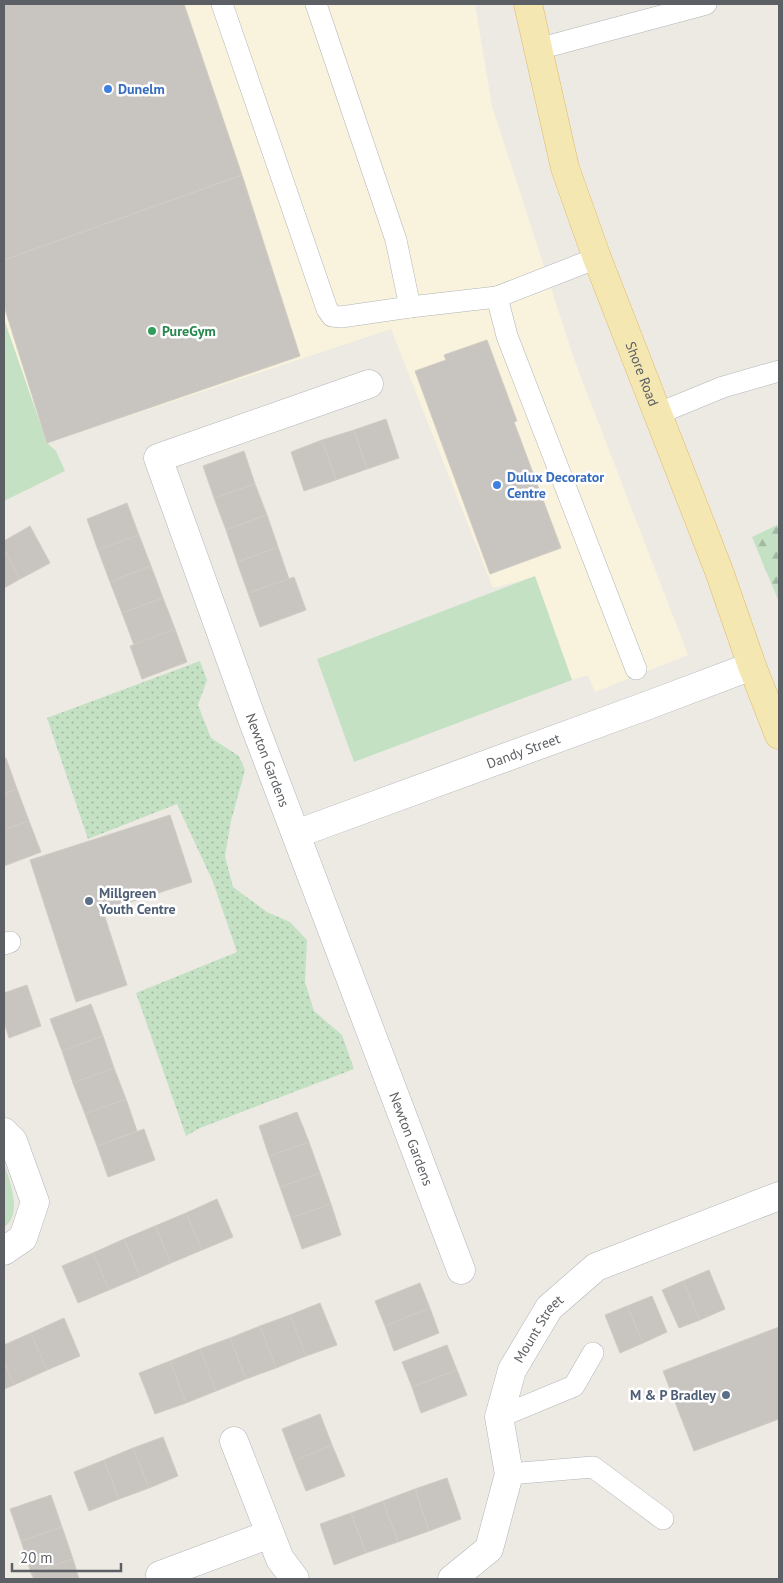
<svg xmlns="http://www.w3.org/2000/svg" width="783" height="1583" font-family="'PT Sans',sans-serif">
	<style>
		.commercial { fill: #f9f2dc }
		.grass { fill: #c4e1c4 }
		.forest { fill: url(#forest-firs) }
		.park { fill: url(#park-dots) }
		.building { fill: #c8c5c1; stroke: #d0ccc3 }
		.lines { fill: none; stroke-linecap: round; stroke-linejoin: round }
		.service-casing { stroke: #b1b4b7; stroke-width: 22 }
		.minor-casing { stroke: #b1b4b7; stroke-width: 29 }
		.primary-casing { stroke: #dfbb6a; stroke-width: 29 }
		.service { stroke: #fff; stroke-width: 21 }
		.minor { stroke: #fff; stroke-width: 28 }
		.primary { stroke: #f5e7b1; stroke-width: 28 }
		.shop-dot { fill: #3f7fe0; stroke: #fff; stroke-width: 2 }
		.leisure-dot { fill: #2e9e5b; stroke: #fff; stroke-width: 2 }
		.service-dot { fill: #5c6f8a; stroke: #fff; stroke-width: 2 }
		.labels { text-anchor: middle; stroke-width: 5; stroke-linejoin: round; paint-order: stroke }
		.shop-label { font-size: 14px; font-weight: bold; fill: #366cbe; stroke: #fff; text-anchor: start }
		.leisure-label { font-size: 14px; font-weight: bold; fill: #27864d; stroke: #fff; text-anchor: start }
		.street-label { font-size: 14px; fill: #5c5f63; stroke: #fff }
		.service-label { font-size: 14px; font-weight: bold; fill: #4e5e75; stroke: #fff; text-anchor: start }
	</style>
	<defs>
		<pattern id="forest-firs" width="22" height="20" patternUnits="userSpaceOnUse" patternTransform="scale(1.25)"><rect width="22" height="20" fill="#c4e1c4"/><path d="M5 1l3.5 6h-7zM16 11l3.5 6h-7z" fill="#a2baa3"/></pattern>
		<pattern id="park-dots" width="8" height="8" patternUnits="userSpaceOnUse" patternTransform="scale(1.25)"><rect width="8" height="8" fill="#c4e1c4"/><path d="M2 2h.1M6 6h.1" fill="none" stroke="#a2baa3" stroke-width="1.8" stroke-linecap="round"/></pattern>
	</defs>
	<rect width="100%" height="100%" fill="#edeae4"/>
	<polygon class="commercial" points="4,4 475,4 492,106 574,359 688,655 595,692 588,675 572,680 535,577 493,588 391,329 47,443 4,321"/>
	<g class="grass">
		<polygon points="4,319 47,443 56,451 65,471 4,501"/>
		<polygon points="535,576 572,680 354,762 317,659"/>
		<path d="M 4,1163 C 9,1180 24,1215 4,1227 Z"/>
	</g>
	<polygon class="forest" points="779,524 779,602 752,537"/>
	<polygon class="park" points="200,661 207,680 198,705 211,738 239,756 245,770 231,821 225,856 233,887 267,912 290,922 307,940 305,982 314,1011 342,1035 354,1069 200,1128 186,1136 136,993 237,952 213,882 177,804 88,839 47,718"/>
	<g class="building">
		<polygon points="4,4 184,4 242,175 4,260"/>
		<polygon points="242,175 300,356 47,443 4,306 4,260"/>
		<polygon points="487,340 517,421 514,422 561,548 490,574 415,371 446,360 444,355"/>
		<polygon points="386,419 399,458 367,469 354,430"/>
		<polygon points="354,430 367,469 336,480 322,440"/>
		<polygon points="322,440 336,480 304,491 291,452"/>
		<polygon points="244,451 255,484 214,498 203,466"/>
		<polygon points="255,484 267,515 226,530 214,498"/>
		<polygon points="127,503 139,535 98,550 87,519"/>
		<polygon points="267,515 278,547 237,562 226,530"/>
		<polygon points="30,526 50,563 20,579 4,549 4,541"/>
		<polygon points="139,535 151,566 110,582 98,550"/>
		<polygon points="278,547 289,579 248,593 237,562"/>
		<polygon points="4,549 20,579 4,588"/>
		<polygon points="151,566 163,598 122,613 110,582"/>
		<polygon points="294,577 306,610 260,627 248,593"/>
		<polygon points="163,598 175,629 134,645 122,613"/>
		<polygon points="175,629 187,662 142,679 130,646"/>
		<polygon points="4,758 6,758 17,789 4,794"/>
		<polygon points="17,789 29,821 4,830 4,794"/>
		<polygon points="170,815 192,882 103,911 127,985 76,1002 30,860"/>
		<polygon points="29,821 41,852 4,866 4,830"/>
		<polygon points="27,985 41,1026 9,1038 4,1022 4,993"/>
		<polygon points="91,1004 103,1036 62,1051 50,1019"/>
		<polygon points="103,1036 114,1068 73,1083 62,1051"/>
		<polygon points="114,1068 126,1099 85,1114 73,1083"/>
		<polygon points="126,1099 137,1131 97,1146 85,1114"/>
		<polygon points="297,1112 309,1142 269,1156 259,1126"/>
		<polygon points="144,1129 155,1160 108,1177 97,1146"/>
		<polygon points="309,1142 320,1173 280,1187 269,1156"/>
		<polygon points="320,1173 331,1204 291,1218 280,1187"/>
		<polygon points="217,1199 233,1237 202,1250 186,1213"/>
		<polygon points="331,1204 341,1235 302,1249 291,1218"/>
		<polygon points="186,1213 202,1250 171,1263 155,1226"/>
		<polygon points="155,1226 171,1263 140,1277 124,1239"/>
		<polygon points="124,1239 140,1277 109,1290 93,1253"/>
		<polygon points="93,1253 109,1290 78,1303 62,1266"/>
		<polygon points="709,1270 725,1309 700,1320 683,1281"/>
		<polygon points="683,1281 700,1320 679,1328 662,1290"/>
		<polygon points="420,1283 430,1308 385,1326 375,1301"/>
		<polygon points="652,1296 667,1332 643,1343 627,1306"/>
		<polygon points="320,1303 337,1345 306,1356 290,1315"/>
		<polygon points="627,1306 643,1343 620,1353 605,1315"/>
		<polygon points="430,1308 439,1333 394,1351 385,1326"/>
		<polygon points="290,1315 306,1356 276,1368 260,1326"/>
		<polygon points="64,1318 80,1356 47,1370 31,1333"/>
		<polygon points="260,1326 276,1368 246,1379 230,1338"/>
		<polygon points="779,1327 779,1419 694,1451 663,1371"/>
		<polygon points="31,1333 47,1370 14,1385 4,1361 4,1345"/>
		<polygon points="230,1338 246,1379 216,1391 200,1349"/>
		<polygon points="447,1345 457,1370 412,1387 402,1362"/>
		<polygon points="200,1349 216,1391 186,1403 170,1361"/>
		<polygon points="4,1361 14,1385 4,1389"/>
		<polygon points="170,1361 186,1403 155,1414 139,1373"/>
		<polygon points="457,1370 467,1395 421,1413 412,1387"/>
		<polygon points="320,1414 332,1445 294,1461 282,1429"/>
		<polygon points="163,1437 178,1476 149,1488 133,1448"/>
		<polygon points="332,1445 345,1476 306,1491 294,1461"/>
		<polygon points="133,1448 149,1488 119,1499 104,1460"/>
		<polygon points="104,1460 119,1499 89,1511 74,1472"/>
		<polygon points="447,1478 461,1519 429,1531 415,1489"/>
		<polygon points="415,1489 429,1531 398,1542 383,1501"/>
		<polygon points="51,1495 62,1527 21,1541 10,1509"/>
		<polygon points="383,1501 398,1542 366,1553 351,1513"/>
		<polygon points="351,1513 366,1553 334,1565 320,1524"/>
		<polygon points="62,1527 73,1559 31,1573 21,1541"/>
		<polygon points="73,1559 79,1579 34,1579 31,1573"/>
	</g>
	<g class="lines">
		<g class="service-casing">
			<g id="service">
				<polyline points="222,4 327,309 332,316 341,317 410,307 497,297 597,258"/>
				<polyline points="316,4 396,240 410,307"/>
				<polyline points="538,49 706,4"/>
				<polyline points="497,297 507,336 636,669"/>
				<polyline points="657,414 723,387 779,371"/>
				<polyline points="4,944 10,942"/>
				<polyline points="499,1417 574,1386 593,1353"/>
				<polyline points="509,1474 593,1467 663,1519"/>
			</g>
		</g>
		<g class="minor-casing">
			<g id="minor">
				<path id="s1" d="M 369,384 L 158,458 L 252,719 L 461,1270"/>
				<path id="s2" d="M 296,834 L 646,706 L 752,666"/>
				<polyline points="4,1132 13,1141 35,1202 23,1238 4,1251"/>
				<polyline points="234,1441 280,1559 295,1579"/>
				<polyline points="160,1575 270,1534"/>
				<path id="s3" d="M 452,1579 L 489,1549 L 509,1474 L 499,1417 L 512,1370 L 549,1308 L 596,1267 L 779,1196"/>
			</g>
		</g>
		<g class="primary-casing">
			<g id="primary">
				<path id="s4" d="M 528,4 L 565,168 L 597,258 L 719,571 L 752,666 L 779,735"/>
			</g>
		</g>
		<use href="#service" class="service"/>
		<use href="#minor" class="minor"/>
		<use href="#primary" class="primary"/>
	</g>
	<g class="shop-dot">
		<circle cx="108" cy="89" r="5"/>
		<circle cx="497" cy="485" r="5"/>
	</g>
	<circle class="leisure-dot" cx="152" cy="331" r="5"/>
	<g class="service-dot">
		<circle cx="89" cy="901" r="5"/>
		<circle cx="726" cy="1395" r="5"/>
	</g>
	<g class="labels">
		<g class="shop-label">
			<text x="118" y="94">Dunelm</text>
			<text x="507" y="482">Dulux Decorator<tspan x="507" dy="16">Centre</tspan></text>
		</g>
		<g class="leisure-label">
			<text x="162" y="336">PureGym</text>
		</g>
		<g class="street-label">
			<text dy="5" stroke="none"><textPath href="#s4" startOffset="388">Shore Road</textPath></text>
			<text dy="5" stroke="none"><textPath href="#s2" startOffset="242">Dandy Street</textPath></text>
			<text dy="5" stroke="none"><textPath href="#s1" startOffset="545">Newton Gardens</textPath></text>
			<text dy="5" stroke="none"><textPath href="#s1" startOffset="950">Newton Gardens</textPath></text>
			<text dy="5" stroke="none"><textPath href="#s3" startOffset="281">Mount Street</textPath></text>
		</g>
		<g class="service-label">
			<text x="99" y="898">Millgreen<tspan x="99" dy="16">Youth Centre</tspan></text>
			<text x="716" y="1400" text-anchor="end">M &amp; P Bradley</text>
		</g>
	</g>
	<rect width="783" height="1583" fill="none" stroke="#5c5f63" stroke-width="10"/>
	<path d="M12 1563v8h109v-8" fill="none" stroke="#5c5f63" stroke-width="2.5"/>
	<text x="20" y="1563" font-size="15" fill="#5c5f63" stroke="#ffffff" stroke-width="4" paint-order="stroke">20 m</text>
</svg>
